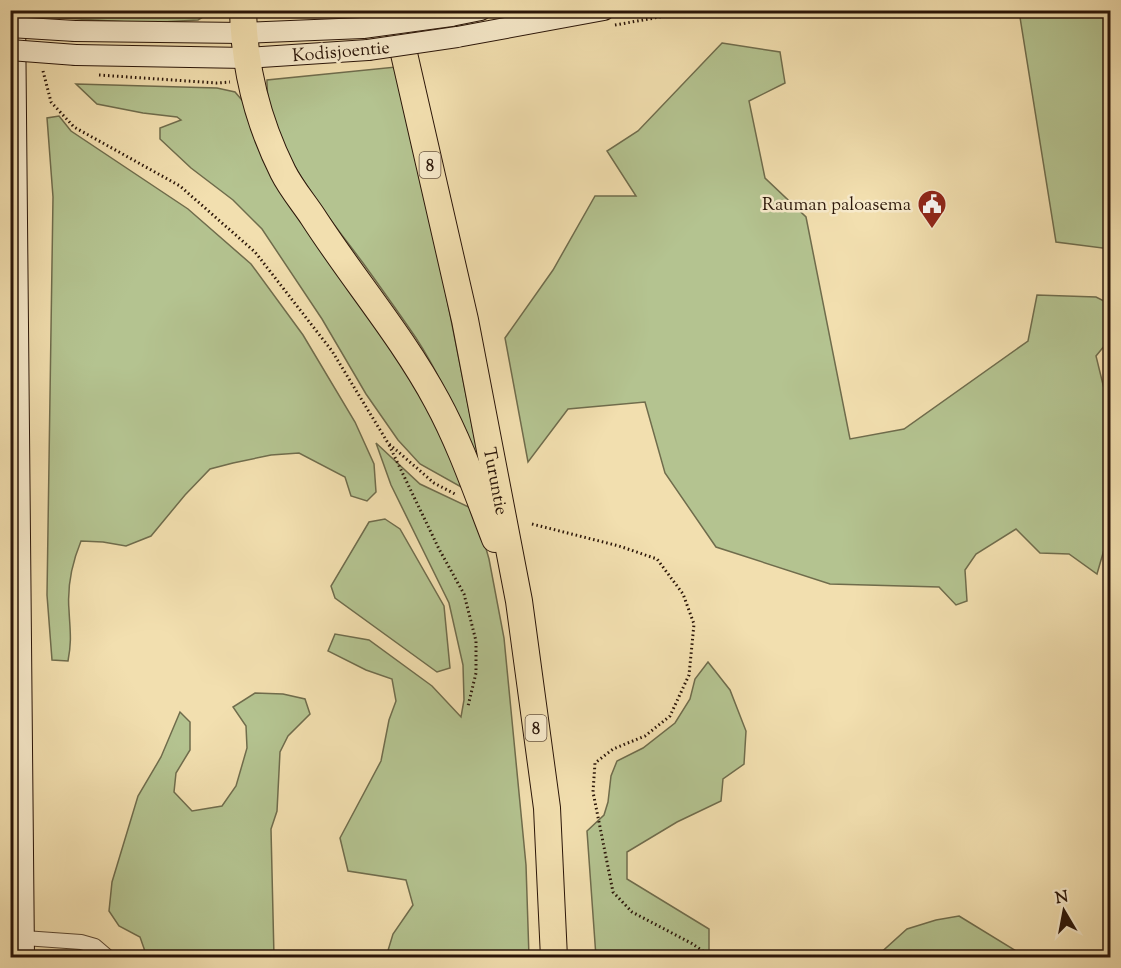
<svg xmlns="http://www.w3.org/2000/svg" width="1121" height="968" font-family="'Sorts Mill Goudy',serif">
	<style>
		.green { fill: #b4c390; stroke: #6f6c4c; stroke-width: 1.5 }
		.lines { fill: none; stroke-linecap: round; stroke-linejoin: round }
		.street-casing { stroke: #5c4832; stroke-width: 16 }
		.secondary-casing { stroke: #2a1508; stroke-width: 22 }
		.highway-casing { stroke: #2a1508; stroke-width: 28 }
		.path { stroke: #2a1508; stroke-width: 3; stroke-dasharray: 1.5 3; stroke-linecap: butt }
		.street { stroke: #f7eacb; stroke-width: 14 }
		.secondary { stroke: #f7eacb; stroke-width: 20 }
		.highway { stroke: #f2dfaf; stroke-width: 26 }
		.secondary-bridge-casing { stroke: #2a1508; stroke-width: 22; stroke-linecap: butt }
		.secondary-bridge { stroke: #f7eacb; stroke-width: 20 }
		.labels { text-anchor: middle; stroke-width: 5; stroke-linejoin: round; paint-order: stroke }
		.shield { fill: #f7eacb; stroke: #685542; stroke-width: 1.5 }
		.shield-label { font-size: 16px; font-weight: bold; fill: #2a1508 }
		.street-label { font-size: 18px; fill: #2a1508; stroke: #f7eacb }
		.poi-label { font-size: 18px; fill: #2a1508; stroke: #f7eacb; text-anchor: end }
	</style>
	<rect width="100%" height="100%" fill="#f2dfaf"/>
	<filter id="stains"><feTurbulence type="fractalNoise" baseFrequency=".00333" numOctaves="4"/><feColorMatrix values="0 0 0 0 .2 0 0 0 0 .09 0 0 0 0 .02 0 0 0 .5 -.17"/></filter>
	<radialGradient id="worn" r=".72"><stop offset=".6" stop-color="#630" stop-opacity="0"/><stop offset="1" stop-color="#630" stop-opacity=".3"/></radialGradient>
	<g class="green">
		<polygon points="28,11 213,11 198,20 145,23 28,16"/>
		<polygon points="1019,11 1110,11 1110,249 1056,242"/>
		<polygon points="722,43 780,52 785,83 749,101 765,178 806,217 850,439 904,429 1028,341 1037,295 1096,297 1110,304 1110,339 1096,356 1110,413 1110,529 1097,574 1069,554 1040,553 1016,529 976,554 965,570 967,601 956,605 939,587 830,584 716,547 665,473 645,402 568,409 528,462 505,338 553,270 595,196 636,196 607,151 638,131"/>
		<path d="M 396,67 L 445,289 L 480,465 C 460,422 442,378 416,338 C 399,313 381,288 363,263 C 328,216 265,141 267,80 Z"/>
		<polygon points="76,84 217,88 235,92 247,106 422,389 463,488 420,464 398,440 366,394 322,319 262,229 233,200 191,168 160,139 160,128 181,120 177,117 143,113 97,104"/>
		<path d="M 59,116 L 71,131 L 188,209 L 251,264 L 303,335 L 355,422 L 374,464 L 376,492 L 367,501 L 351,496 L 345,477 L 299,453 L 271,455 L 233,463 L 210,469 L 185,495 L 151,536 L 126,546 L 103,542 L 81,541 C 72,563 67,586 69,610 C 70,631 72,640 68,661 L 52,660 L 47,595 L 53,197 L 47,118 Z"/>
		<polygon points="376,443 420,484 475,510 489,559 504,638 526,865 529,957 386,957 393,934 413,905 406,880 348,871 340,838 381,761 389,720 396,701 392,679 366,670 328,651 335,634 369,640 432,686 461,717 464,700 463,665 449,603 391,485"/>
		<polygon points="385,519 400,529 444,606 450,668 437,672 335,598 331,586 369,522"/>
		<polygon points="708,662 730,690 746,731 744,764 723,779 721,801 677,822 627,852 627,879 709,929 709,957 596,957 587,831 604,815 608,802 611,776 617,761 643,748 675,723 690,699 695,679"/>
		<polygon points="255,693 283,694 305,699 310,714 288,736 280,752 277,811 271,829 274,957 147,957 140,937 119,926 109,911 112,882 138,796 161,757 180,712 190,722 190,750 176,773 174,792 192,811 222,806 236,786 247,748 246,726 233,707"/>
		<polygon points="959,916 1026,957 876,957 907,929 936,920"/>
	</g>
	<g class="lines">
		<g class="street-casing">
			<polyline id="street" points="24,938 81,942 95,946 109,958"/>
		</g>
		<g class="secondary-casing">
			<g id="secondary">
				<polyline points="15,10 24,958"/>
				<polyline points="451,16 481,10"/>
				<polyline points="75,31 243,33 363,28"/>
				<polyline points="457,37 604,10"/>
				<polyline points="76,55 246,58 368,50"/>
			</g>
		</g>
		<g class="highway-casing">
			<g id="highway">
				<path d="M 243,10 C 244,67 258,122 283,172 C 291,188 303,202 313,217 C 353,279 402,336 437,401 C 461,445 477,493 495,539"/>
				<path id="s1" d="M 394,10 L 465,320 L 519,601 L 547,808 L 554,958"/>
			</g>
		</g>
		<g class="path">
			<polyline points="615,25 699,10"/>
			<polyline points="43,71 51,102 74,127 180,186 255,252 332,351 388,443 434,483 455,494"/>
			<polyline points="99,75 217,83 230,82"/>
			<polyline points="389,445 439,549 464,594 476,641 476,673 468,706"/>
			<polyline points="532,524 619,546 657,559 683,594 694,624 689,675 670,716 645,736 613,749 595,763 593,792 613,892 632,912 691,943 713,958"/>
		</g>
		<use href="#street" class="street"/>
		<use href="#secondary" class="secondary"/>
		<use href="#highway" class="highway"/>
		<g class="secondary-bridge-casing">
			<g id="secondary-bridge">
				<polyline points="10,27 75,31"/>
				<polyline points="363,28 451,16"/>
				<polyline points="10,50 76,55"/>
				<polyline points="368,50 457,37"/>
			</g>
		</g>
		<use href="#secondary-bridge" class="secondary-bridge"/>
	</g>
	<defs>
		<g id="civic-pin" transform="scale(1.5)"><path d="M0 17L-7.5 6A9.5 9.5 0 1 1 7.5 6Z" fill="#8f2418" stroke="#f7eacb"/><path d="M-.6-6.5H3V-4.5H.6V-3L4-1V1h2V6H-6V1h2V-1L-.6-3ZM-1.2 2.5V6h2.4V2.5Z" fill="#fff"/></g>
	</defs>
	<g fill-rule="evenodd">
		<use href="#civic-pin" x="932" y="204"/>
	</g>
	<g class="labels">
		<g class="shield">
			<rect x="419.5" y="152" width="21" height="26" rx="4.5"/>
			<rect x="525.5" y="715" width="21" height="26" rx="4.5"/>
		</g>
		<g class="shield-label">
			<text x="430" y="171">8</text>
			<text x="536" y="734">8</text>
		</g>
		<g class="street-label">
			<text transform="translate(341 51) rotate(-5)" y="6">Kodisjoentie</text>
			<text dy="6" stroke="none"><textPath href="#s1" startOffset="482">Turuntie</textPath></text>
		</g>
		<g class="poi-label">
			<text x="911" y="210">Rauman paloasema</text>
		</g>
	</g>
	<rect width="1121" height="968" fill="none" stroke="#f2dfaf" stroke-width="36"/>
	<rect x="12" y="12" width="1097" height="944" fill="none" stroke="#2a1508" stroke-width="3"/>
	<rect x="18" y="18" width="1085" height="932" fill="none" stroke="#2a1508" stroke-width="1.5"/>
	<g transform="translate(1064 911) rotate(350)" stroke="#f7eacb" stroke-width="4.5" paint-order="stroke">
	<path d="M0-4.5L10 22L0 15L-10 22Z" fill="#2a1508"/>
	<text y="-9" font-size="16" font-weight="bold" text-anchor="middle" fill="#2a1508">N</text>
	</g>
	<rect width="100%" height="100%" filter="url(#stains)"/>
	<rect width="100%" height="100%" fill="url(#worn)"/>
</svg>
